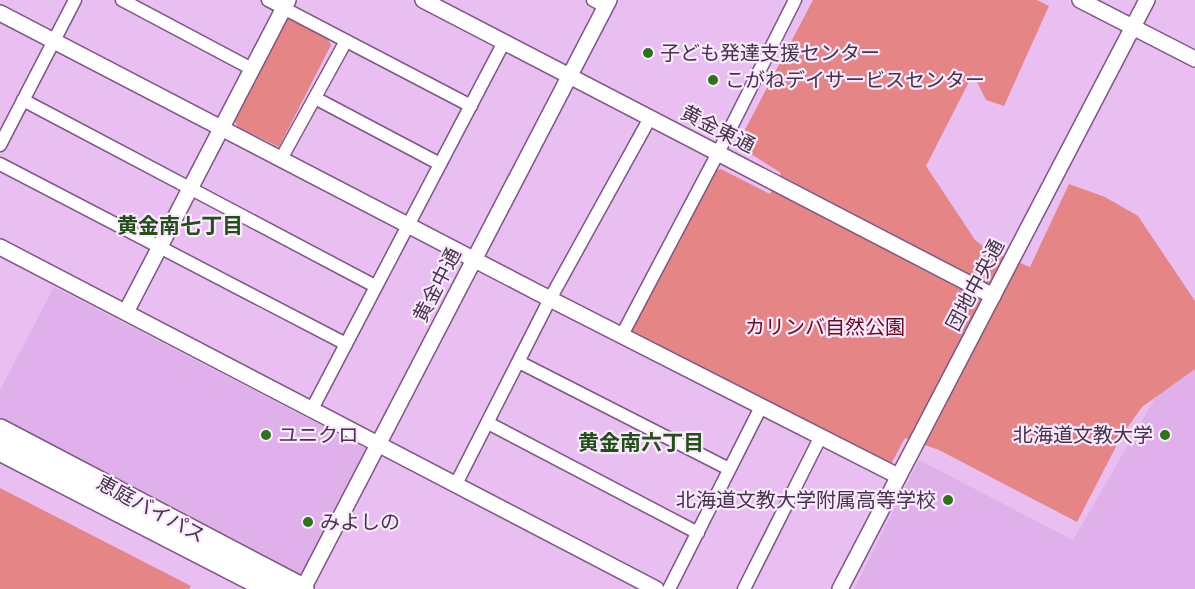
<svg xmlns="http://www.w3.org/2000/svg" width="1195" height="589" font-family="Lato,'Noto Sans JP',sans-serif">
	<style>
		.built { fill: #dfb0e9 }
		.green { fill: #e68586 }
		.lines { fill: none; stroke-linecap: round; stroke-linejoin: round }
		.minor-casing { stroke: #7c5784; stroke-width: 15 }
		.tertiary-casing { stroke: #7c5784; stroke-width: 18 }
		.trunk-casing { stroke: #7c5784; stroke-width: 24 }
		.minor { stroke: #fff; stroke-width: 12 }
		.tertiary { stroke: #fff; stroke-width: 15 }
		.trunk { stroke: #fff; stroke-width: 21 }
		.poi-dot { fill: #2b7418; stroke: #fbeaff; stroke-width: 2 }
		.labels { text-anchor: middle; stroke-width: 4.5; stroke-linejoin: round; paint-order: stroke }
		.poi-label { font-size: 20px; fill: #453449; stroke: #fbeaff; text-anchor: start }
		.street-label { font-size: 20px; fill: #453449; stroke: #fbeaff }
		.park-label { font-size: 20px; fill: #6e081a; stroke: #fbeaff }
		.neighbourhood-label { font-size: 21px; font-weight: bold; fill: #225018; stroke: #fbeaff }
	</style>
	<rect width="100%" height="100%" fill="#e9bff2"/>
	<g class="built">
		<polygon points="54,287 367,449 301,576 0,421 0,390"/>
		<polygon points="1195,329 1195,589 854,589 919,460 1073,540"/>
	</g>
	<g class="green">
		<polygon points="813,0 1037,0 1049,6 1004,106 986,100 973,74 926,166 975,240 988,250 1030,267 1069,184 1105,197 1138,216 1195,301 1195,369 1142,407 1122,435 1077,522 939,450 905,438 890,466 631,330 713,171 721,169 770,194 781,173 737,145"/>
		<polygon points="289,18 328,39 331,45 279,147 238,127 233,119 284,20"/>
		<polygon points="0,488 191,586 189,589 0,589"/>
	</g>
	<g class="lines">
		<g class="minor-casing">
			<g id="minor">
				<polyline points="122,0 252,69"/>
				<polyline points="268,0 471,106"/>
				<polyline points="593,0 606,7"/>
				<polyline points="315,98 440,164"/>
				<polyline points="23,100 375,286"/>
				<polyline points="0,145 75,0"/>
				<polyline points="281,159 346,41"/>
				<polyline points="0,164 346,344"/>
				<polyline points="622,335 718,153 795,0"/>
				<polyline points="519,362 729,469"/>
				<polyline points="312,409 504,42"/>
				<polyline points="488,423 698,533"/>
				<polyline points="456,484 550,299 650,118"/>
				<polyline points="669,589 761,407"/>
				<polyline points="744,589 821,436"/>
			</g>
		</g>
		<g class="tertiary-casing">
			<g id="tertiary">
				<polyline points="423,0 993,296"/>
				<polyline points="1080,0 1195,59"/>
				<polyline points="0,13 550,299 898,476"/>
				<polyline points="0,247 656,589"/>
				<polyline points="126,312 288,0"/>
				<polyline points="303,589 609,0"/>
				<polyline points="840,589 1147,0"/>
			</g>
		</g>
		<g class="trunk-casing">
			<g id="trunk">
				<polyline points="0,430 303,589"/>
				<polyline points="0,450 270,589"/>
			</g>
		</g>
		<use href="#minor" class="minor"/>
		<use href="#tertiary" class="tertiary"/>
		<use href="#trunk" class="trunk"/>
	</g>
	<g class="poi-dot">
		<circle cx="648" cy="53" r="6"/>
		<circle cx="713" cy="80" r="6"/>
		<circle cx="266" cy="435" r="6"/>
		<circle cx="1165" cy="435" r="6"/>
		<circle cx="948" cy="500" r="6"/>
		<circle cx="308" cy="522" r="6"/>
	</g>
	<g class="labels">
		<g class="poi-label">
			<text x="660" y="60">子ども発達支援センター</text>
			<text x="725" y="87">こがねデイサービスセンター</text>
			<text x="278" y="442">ユニクロ</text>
			<text x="1153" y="442" text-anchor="end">北海道文教大学</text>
			<text x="936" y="507" text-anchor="end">北海道文教大学附属高等学校</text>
			<text x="320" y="529">みよしの</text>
		</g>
		<g class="street-label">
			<text transform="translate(718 129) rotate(27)" y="7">黄金東通</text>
			<text transform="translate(437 285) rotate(-63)" y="7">黄金中通</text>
			<text transform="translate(975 285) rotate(-62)" y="7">団地中央通</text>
			<text transform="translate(151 509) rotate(28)" y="7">恵庭バイパス</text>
		</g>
		<g class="park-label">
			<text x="825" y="334">カリンバ自然公園</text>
		</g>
		<g class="neighbourhood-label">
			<text x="180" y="233">黄金南七丁目</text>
			<text x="641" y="450">黄金南六丁目</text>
		</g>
	</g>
</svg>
